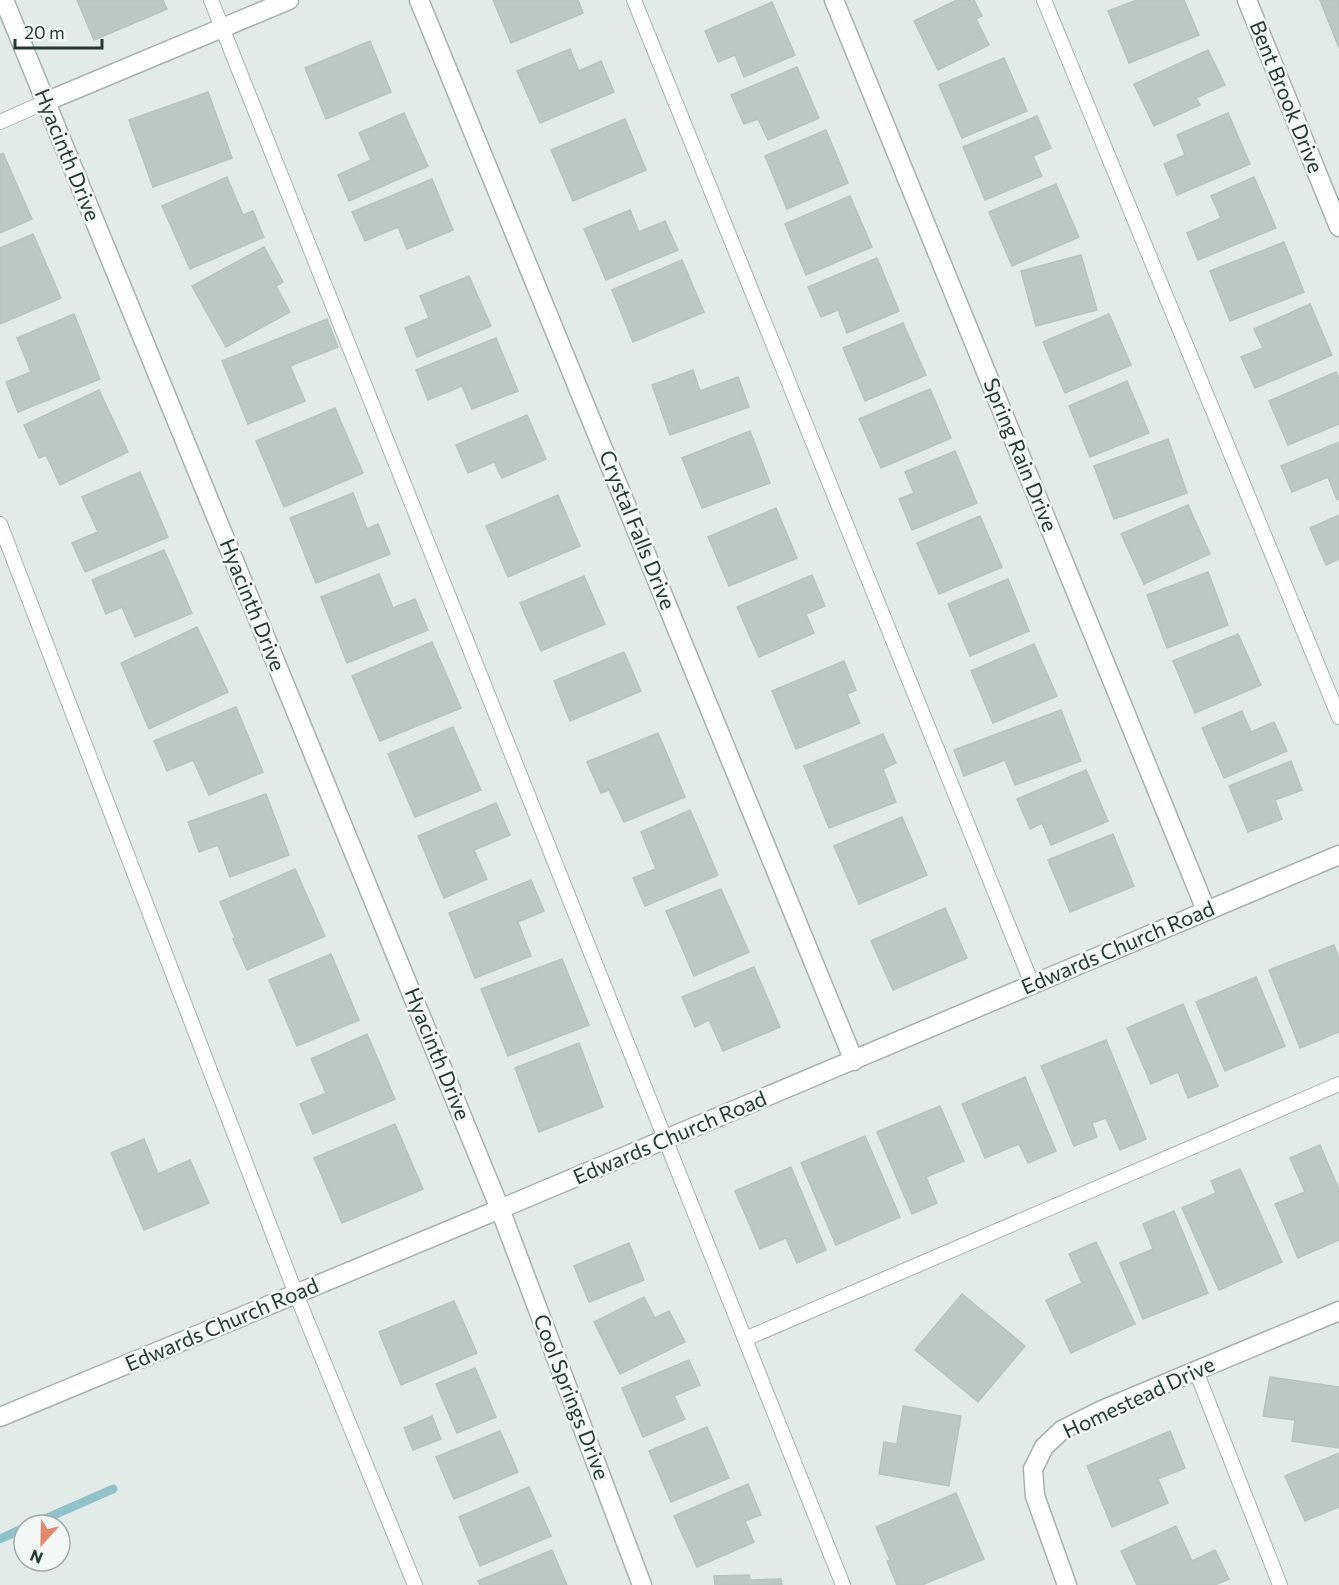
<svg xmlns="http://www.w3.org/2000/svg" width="1339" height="1585" font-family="Commissioner,sans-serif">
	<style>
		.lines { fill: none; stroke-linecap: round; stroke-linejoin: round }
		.stream { stroke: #92c2c9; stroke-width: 9 }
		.building { fill: #bcc9c3; stroke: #b6c4be; stroke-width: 1.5 }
		.service-casing { stroke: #a6b2ae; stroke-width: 16 }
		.minor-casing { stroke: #a6b2ae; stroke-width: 21 }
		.tertiary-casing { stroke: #a6b2ae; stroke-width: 21 }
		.service { stroke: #fff; stroke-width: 14 }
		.minor { stroke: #fff; stroke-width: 18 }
		.tertiary { stroke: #fff; stroke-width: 18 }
		.labels { text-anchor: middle; stroke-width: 5; stroke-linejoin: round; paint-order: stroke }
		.street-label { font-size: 21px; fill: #253a34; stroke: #f3f8f6 }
	</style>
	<rect width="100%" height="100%" fill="#e3ebe8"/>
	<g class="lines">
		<g class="stream">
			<polyline points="31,1525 113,1489"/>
			<polyline points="0,1539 24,1528"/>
		</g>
	</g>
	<g class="building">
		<polygon points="77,0 163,0 167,9 94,40"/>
		<polygon points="493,0 578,0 583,13 511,43"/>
		<polygon points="957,0 974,0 982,16 976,19 989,45 938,70 914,21"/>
		<polygon points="1137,0 1184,0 1199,35 1129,63 1108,11"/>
		<polygon points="1320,0 1339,0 1339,48"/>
		<polygon points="772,2 795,55 744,77 735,55 718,62 705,31"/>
		<polygon points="370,41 391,92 326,119 305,68"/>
		<polygon points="570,49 579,71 601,61 614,92 540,123 517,71"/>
		<polygon points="1208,50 1225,85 1196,98 1200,105 1154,126 1134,84"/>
		<polygon points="1004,58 1027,111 962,138 939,85"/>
		<polygon points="797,67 819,118 768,140 758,119 744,124 731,95"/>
		<polygon points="208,92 232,158 153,187 129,120"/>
		<polygon points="404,113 428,166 349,201 338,175 371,160 359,133"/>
		<polygon points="1228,113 1250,164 1177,195 1164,164 1185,155 1177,135"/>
		<polygon points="1037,116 1051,148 1033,156 1042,176 985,200 963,147"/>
		<polygon points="625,119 646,170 573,201 551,150"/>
		<polygon points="826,130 848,183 787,209 765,156"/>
		<polygon points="3,153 32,219 0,233 0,155"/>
		<polygon points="227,177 243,215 253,211 264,237 190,269 162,206"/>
		<polygon points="1254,177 1276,228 1198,260 1187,233 1221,218 1211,196"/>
		<polygon points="432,179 453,230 407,249 398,227 365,241 352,212"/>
		<polygon points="1056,184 1079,237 1012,266 989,212"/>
		<polygon points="850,196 872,247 806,275 785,224"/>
		<polygon points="630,210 639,232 665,221 678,250 606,280 584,229"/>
		<polygon points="33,234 61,298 0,324 0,248"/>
		<polygon points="1284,242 1304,292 1230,321 1210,271"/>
		<polygon points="264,247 283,282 276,286 290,312 226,347 192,286"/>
		<polygon points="1081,255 1097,310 1036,326 1021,271"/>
		<polygon points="877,258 899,311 847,333 838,310 821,317 808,287"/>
		<polygon points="682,260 704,312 633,342 612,290"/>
		<polygon points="469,276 491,326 417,357 405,328 429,318 420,296"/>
		<polygon points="1310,304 1332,355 1255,388 1241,357 1263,348 1254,329"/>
		<polygon points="74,314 100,379 18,412 6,382 31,372 17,338"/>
		<polygon points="1109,314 1131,365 1065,393 1043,342"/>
		<polygon points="327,319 338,347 290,366 305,401 248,424 222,361"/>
		<polygon points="903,323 926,375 865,401 843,348"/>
		<polygon points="496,338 518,391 472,409 462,386 428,400 416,370"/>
		<polygon points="693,370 700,391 738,377 749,407 670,435 652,385"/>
		<polygon points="1336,372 1339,379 1339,424 1288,445 1269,401"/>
		<polygon points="1127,381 1149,433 1090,457 1069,406"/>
		<polygon points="930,389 951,438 881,468 859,419"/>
		<polygon points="99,390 128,452 60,485 46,455 39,458 24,425"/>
		<polygon points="335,408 363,473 284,507 256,441"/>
		<polygon points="527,415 546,459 502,478 494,462 468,473 456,445"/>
		<polygon points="750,431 770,483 702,508 682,458"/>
		<polygon points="1168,439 1187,493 1114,519 1094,466"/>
		<polygon points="1339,442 1339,499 1337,500 1328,477 1292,492 1281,466"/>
		<polygon points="955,451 977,503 912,530 899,499 914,493 905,472"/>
		<polygon points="140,472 168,537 85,572 72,543 98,532 82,497"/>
		<polygon points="353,493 367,529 378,524 390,554 316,583 290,518"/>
		<polygon points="558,495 580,546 508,577 486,526"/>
		<polygon points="1188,505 1210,554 1144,584 1121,534"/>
		<polygon points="776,508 797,558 729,586 708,537"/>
		<polygon points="1339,515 1339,559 1326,565 1310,528"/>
		<polygon points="980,516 1002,567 939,594 917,543"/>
		<polygon points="164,550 192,613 135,637 122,607 106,614 92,580"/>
		<polygon points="1208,572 1228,625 1167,648 1147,595"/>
		<polygon points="379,574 393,608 415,599 428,630 347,663 321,597"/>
		<polygon points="812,575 825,606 806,614 814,633 759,657 737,607"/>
		<polygon points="584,576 605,624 541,651 520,603"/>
		<polygon points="1008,579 1029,631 970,656 948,604"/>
		<polygon points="197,627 228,692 149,729 121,663"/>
		<polygon points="1238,634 1261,685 1195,713 1173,661"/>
		<polygon points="432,642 461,708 380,741 352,676"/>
		<polygon points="1034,644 1057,696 993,723 971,671"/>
		<polygon points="624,652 641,691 570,721 554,681"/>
		<polygon points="844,661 856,690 847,694 860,723 796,749 772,691"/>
		<polygon points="236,707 263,772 209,795 193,760 167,771 154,741"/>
		<polygon points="1061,710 1081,761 1015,785 1005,760 964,776 954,750"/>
		<polygon points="1242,711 1251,732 1274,722 1287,751 1224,778 1202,728"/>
		<polygon points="453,727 481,790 415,817 388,754"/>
		<polygon points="658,733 685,797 624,822 609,790 601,793 587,762"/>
		<polygon points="883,734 896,763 883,769 896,802 829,828 804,766"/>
		<polygon points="1291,761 1302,790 1275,800 1282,819 1248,832 1229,786"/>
		<polygon points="1086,770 1108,821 1051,845 1042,823 1030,829 1017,799"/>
		<polygon points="266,794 289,855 230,877 218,845 199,852 188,822"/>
		<polygon points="496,803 510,835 474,850 487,879 444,898 418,836"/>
		<polygon points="690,810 718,875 645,906 633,878 656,869 641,832"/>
		<polygon points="902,817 927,875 859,904 834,846"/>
		<polygon points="1113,834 1134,886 1070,912 1048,860"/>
		<polygon points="295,869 325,936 247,970 233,939 235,938 220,902"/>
		<polygon points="531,880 544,911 518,922 531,956 475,978 449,913"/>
		<polygon points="721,889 749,952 694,976 666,911"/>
		<polygon points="945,908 967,958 893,990 871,941"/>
		<polygon points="1334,945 1339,958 1339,1032 1300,1048 1269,970"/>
		<polygon points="331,954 359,1020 297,1046 269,980"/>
		<polygon points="562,959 589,1025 508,1056 481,989"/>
		<polygon points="754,967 780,1027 723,1051 709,1020 695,1027 682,997"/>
		<polygon points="1256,977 1285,1046 1225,1071 1196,1002"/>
		<polygon points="1183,1004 1218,1086 1188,1098 1178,1072 1151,1084 1127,1028"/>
		<polygon points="367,1034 395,1099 313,1134 300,1104 326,1093 311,1059"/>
		<polygon points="1106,1040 1146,1139 1120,1150 1106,1118 1092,1123 1097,1137 1074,1146 1041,1066"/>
		<polygon points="579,1043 603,1107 539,1132 515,1068"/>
		<polygon points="1025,1077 1056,1151 1028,1163 1019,1144 985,1158 962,1104"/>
		<polygon points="940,1106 964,1161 926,1177 937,1203 912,1214 877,1132"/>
		<polygon points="395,1124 423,1189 342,1223 314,1158"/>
		<polygon points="865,1136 900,1217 836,1245 801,1163"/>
		<polygon points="144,1139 158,1174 190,1160 209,1203 144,1230 111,1153"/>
		<polygon points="1320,1145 1339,1190 1339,1240 1298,1258 1275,1204 1305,1192 1290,1158"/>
		<polygon points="791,1167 826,1250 797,1263 786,1238 760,1249 735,1191"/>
		<polygon points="1240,1169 1282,1262 1219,1290 1182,1208 1216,1193 1211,1181"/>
		<polygon points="1174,1211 1208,1293 1143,1319 1120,1263 1153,1249 1143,1224"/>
		<polygon points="1096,1242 1135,1324 1071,1353 1046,1300 1082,1283 1069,1254"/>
		<polygon points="629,1243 644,1280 589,1302 574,1266"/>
		<polygon points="962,1294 1025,1346 978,1402 915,1350"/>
		<polygon points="644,1297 655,1318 669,1311 685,1342 620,1374 594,1322"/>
		<polygon points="454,1301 477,1353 401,1385 379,1332"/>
		<polygon points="689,1360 700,1385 674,1396 685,1419 643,1437 622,1388"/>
		<polygon points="475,1368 496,1417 457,1433 436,1384"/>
		<polygon points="1270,1377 1339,1387 1339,1448 1292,1441 1295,1420 1263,1416"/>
		<polygon points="903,1406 961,1416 949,1486 879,1474 884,1442 897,1444"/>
		<polygon points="432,1416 441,1439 413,1450 404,1428"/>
		<polygon points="707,1427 729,1478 671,1502 649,1451"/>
		<polygon points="500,1431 518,1472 454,1499 436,1457"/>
		<polygon points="1170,1431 1185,1468 1158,1479 1168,1503 1112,1527 1087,1466"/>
		<polygon points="1339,1453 1339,1507 1305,1521 1285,1476"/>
		<polygon points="748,1484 761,1515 745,1521 754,1542 697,1567 674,1516"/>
		<polygon points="529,1487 551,1536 480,1566 459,1517"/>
		<polygon points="956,1493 984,1559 922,1585 897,1585 887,1561 890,1560 876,1527"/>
		<polygon points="1176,1526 1192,1561 1215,1550 1229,1579 1215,1585 1137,1585 1121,1551"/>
		<polygon points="552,1550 567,1585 480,1585 478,1581"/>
		<polygon points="749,1575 750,1580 781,1579 782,1585 715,1585 714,1576"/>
	</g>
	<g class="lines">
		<g class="service-casing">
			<g id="service">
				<polyline points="211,0 843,1585"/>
				<polyline points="634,0 1032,984"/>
				<polyline points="1044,0 1339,717"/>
				<polyline points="0,122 45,102"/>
				<polyline points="0,524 296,1294 415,1585"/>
				<polyline points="745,1339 1339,1084"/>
				<polyline points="1196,1371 1280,1585"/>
			</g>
		</g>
		<g class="minor-casing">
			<g id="minor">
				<polyline points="4,0 500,1209 642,1585"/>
				<polyline points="419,0 854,1061"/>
				<polyline points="834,0 1206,910"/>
				<polyline points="1247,0 1339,227"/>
				<polyline points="45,102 289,0"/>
				<polyline points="1067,1585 1035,1496 1033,1469 1044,1447 1062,1430 1102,1410 1339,1311"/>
			</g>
		</g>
		<g class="tertiary-casing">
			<polyline id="tertiary" points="0,1417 500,1209 1339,855"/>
		</g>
		<use href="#service" class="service"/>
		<use href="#minor" class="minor"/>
		<use href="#tertiary" class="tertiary"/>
	</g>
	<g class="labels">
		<g class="street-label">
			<text transform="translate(1286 97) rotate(68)" y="7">Bent Brook Drive</text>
			<text transform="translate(67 155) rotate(68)" y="7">Hyacinth Drive</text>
			<text transform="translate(1020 455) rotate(68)" y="7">Spring Rain Drive</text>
			<text transform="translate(637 530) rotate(68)" y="7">Crystal Falls Drive</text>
			<text transform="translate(252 605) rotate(68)" y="7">Hyacinth Drive</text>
			<text transform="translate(1118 948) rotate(-23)" y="7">Edwards Church Road</text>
			<text transform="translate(437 1054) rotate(68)" y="7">Hyacinth Drive</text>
			<text transform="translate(670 1138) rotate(-23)" y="7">Edwards Church Road</text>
			<text transform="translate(222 1325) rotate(-23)" y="7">Edwards Church Road</text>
			<text transform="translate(571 1397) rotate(69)" y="7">Cool Springs Drive</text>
			<text transform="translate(1139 1398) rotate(-25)" y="7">Homestead Drive</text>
		</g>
	</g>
	<g transform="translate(42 1543) rotate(202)"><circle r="28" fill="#f3f8f6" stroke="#a1aca8" stroke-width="1.5"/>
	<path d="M0-4.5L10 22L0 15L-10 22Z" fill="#e1876b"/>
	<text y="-9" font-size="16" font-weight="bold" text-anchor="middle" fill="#253a34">N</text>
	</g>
	<path d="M15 39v9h87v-9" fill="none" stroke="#253a34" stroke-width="3"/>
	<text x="24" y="39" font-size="18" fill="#253a34" stroke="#f3f8f6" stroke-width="4.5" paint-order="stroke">20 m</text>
</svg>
